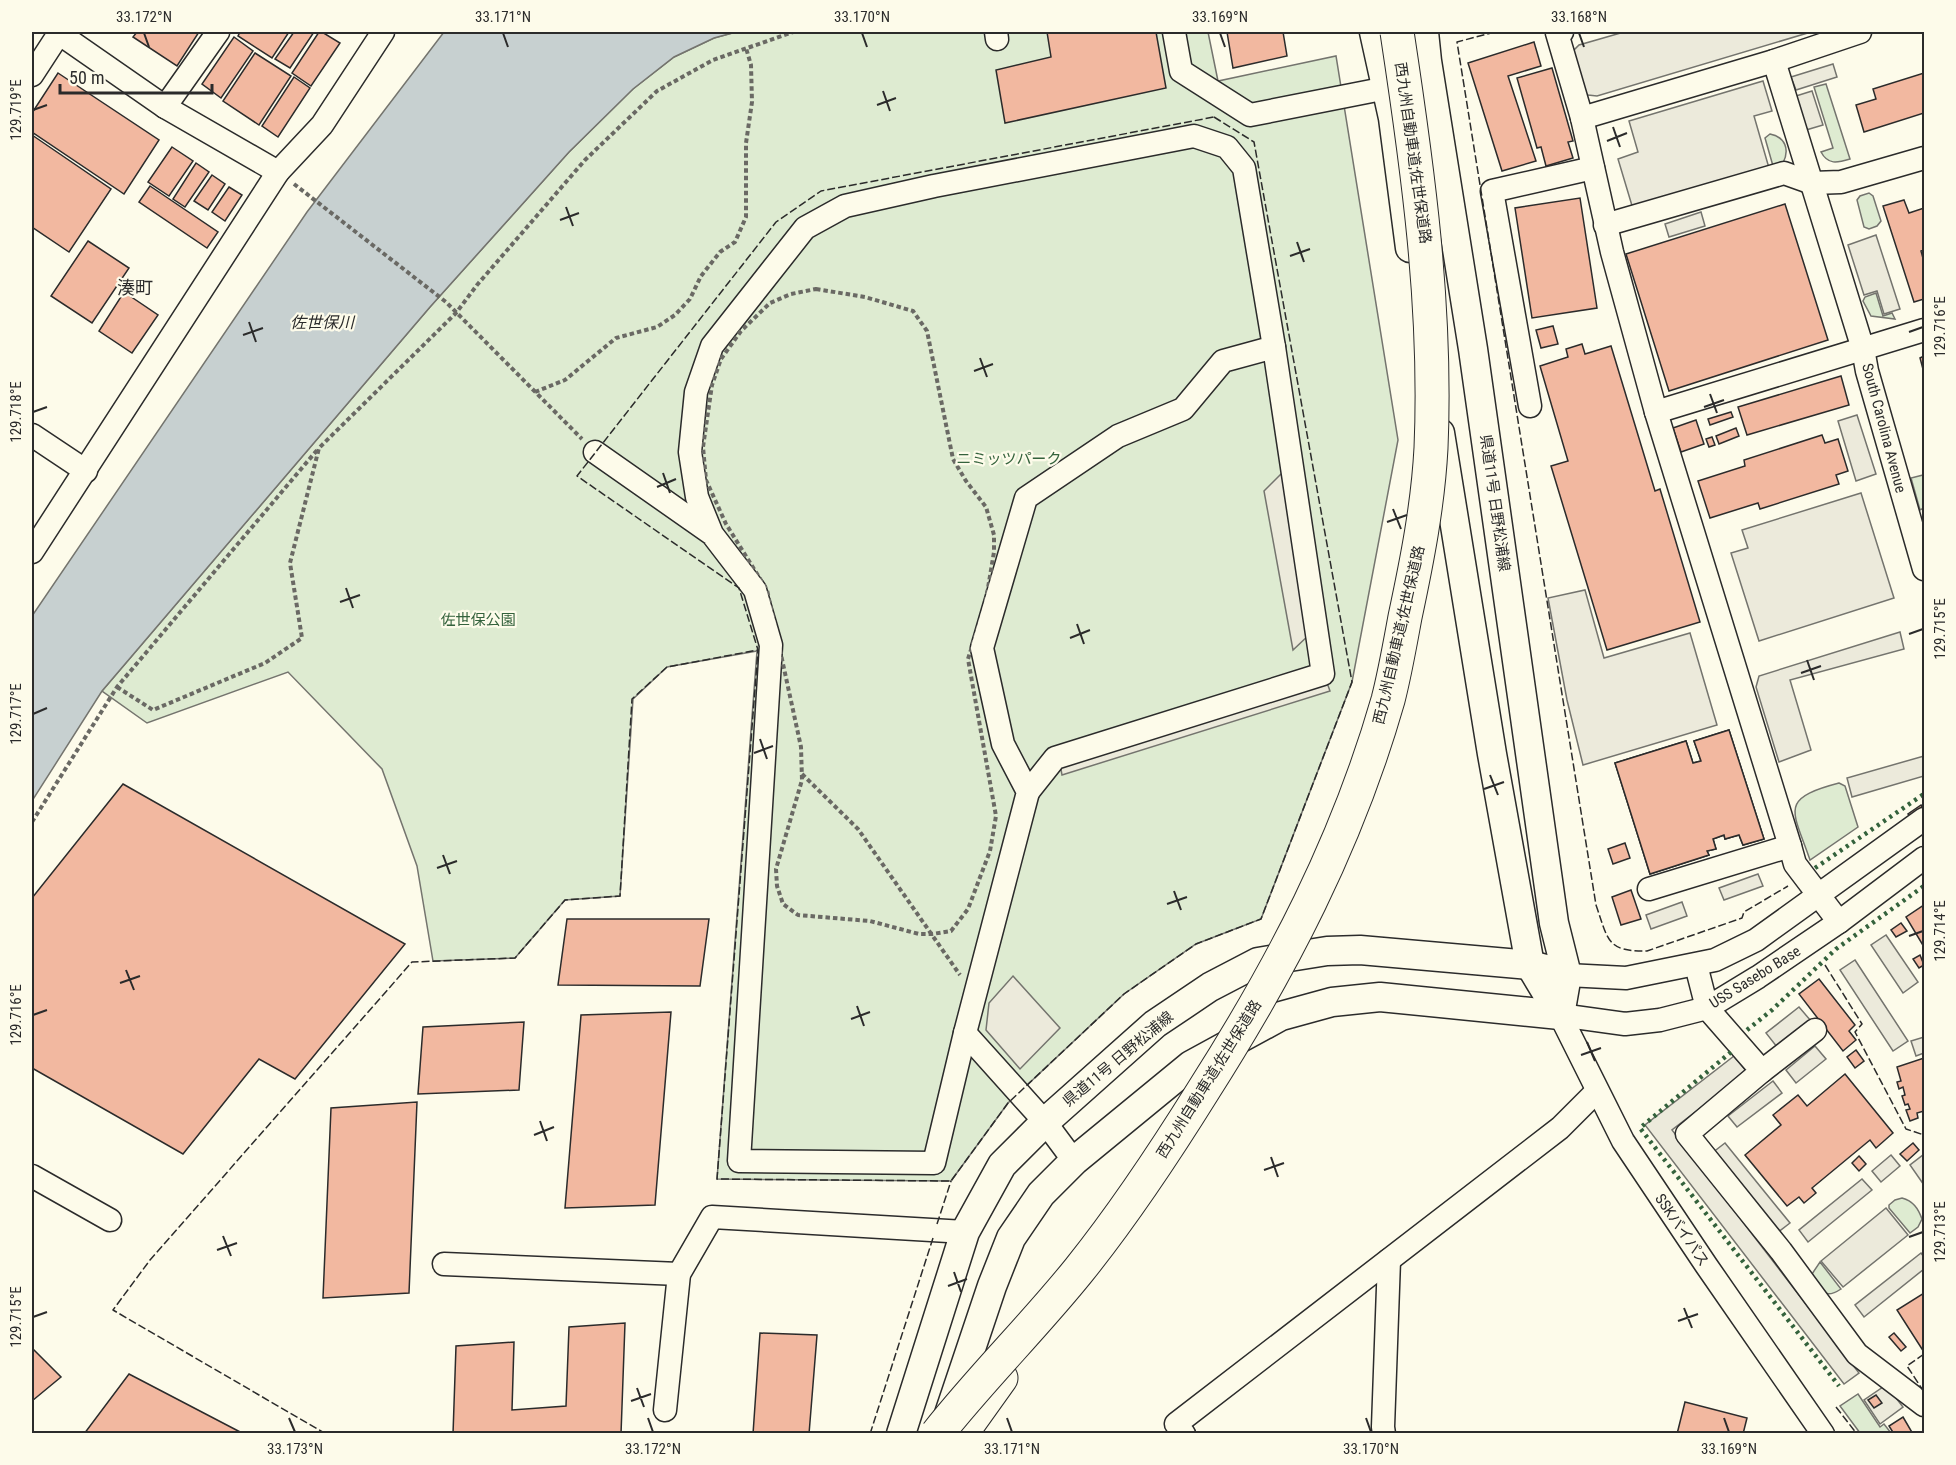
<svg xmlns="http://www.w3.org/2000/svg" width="1956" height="1465" font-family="'Roboto Condensed','Noto Sans JP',sans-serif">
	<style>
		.green { fill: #deebd1; stroke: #74746e; stroke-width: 1.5 }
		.parking { fill: #eceadb; stroke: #74746e; stroke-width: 1.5 }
		.water { fill: #c7d0d0; stroke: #74746e; stroke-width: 1.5 }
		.building { fill: #f2b8a0; stroke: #2b2b2b; stroke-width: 1.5; fill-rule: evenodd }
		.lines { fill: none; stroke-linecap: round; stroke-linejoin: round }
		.minor-casing { stroke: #2b2b2b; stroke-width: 25 }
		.major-casing { stroke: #2b2b2b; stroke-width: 31 }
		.highway-casing { stroke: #2b2b2b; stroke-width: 35 }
		.path { stroke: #6a6964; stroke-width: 4; stroke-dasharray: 4.5 3; stroke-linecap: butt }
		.minor { stroke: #fdfbea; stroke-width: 22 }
		.major { stroke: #fdfbea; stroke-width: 28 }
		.highway { stroke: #fdfbea; stroke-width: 33 }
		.highway-bridge-casing { stroke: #2b2b2b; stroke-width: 35; stroke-linecap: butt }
		.highway-bridge { stroke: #fdfbea; stroke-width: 33 }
		.hedge { stroke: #34623c; stroke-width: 4.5; stroke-dasharray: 3 4.5; stroke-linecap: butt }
		.fence { stroke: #2b2b2b; stroke-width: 1.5; stroke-dasharray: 8 3; stroke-linecap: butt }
		.ticks { fill: none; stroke: #2b2b2b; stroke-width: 2 }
		.labels { text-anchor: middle; stroke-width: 4.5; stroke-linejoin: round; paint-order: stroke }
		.street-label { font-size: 15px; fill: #2b2b2b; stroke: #fdfbea }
		.park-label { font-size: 15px; fill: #34623c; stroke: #fdfbea }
		.water-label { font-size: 16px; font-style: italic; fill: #2b2b2b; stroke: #fdfbea }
		.quarter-label { font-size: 18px; fill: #2b2b2b; stroke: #fdfbea }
		.neatline { fill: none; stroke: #2b2b2b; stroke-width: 2 }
		.ticks-label { font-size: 15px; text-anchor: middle; fill: #2b2b2b }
	</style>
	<rect width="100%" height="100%" fill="#fdfbea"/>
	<g class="green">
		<polygon points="736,32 1208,32 1218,81 1336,56 1398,440 1352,682 1261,919 1196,944 1124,994 1008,1103 951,1181 717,1179 757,651 667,667 633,699 620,896 565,900 515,958 433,961 417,866 382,769 288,672 147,723 102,691 430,307 569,152 633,89 674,57 714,38"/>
		<path d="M 1826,84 L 1850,159 C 1837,163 1828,165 1821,152 L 1833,148 L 1814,87 Z"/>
		<path d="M 1770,134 C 1785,137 1790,149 1783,163 L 1773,166 L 1765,138 Z"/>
		<polygon points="1869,193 1873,196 1881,221 1877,226 1869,229 1864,227 1857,200 1860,196"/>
		<polygon points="1876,293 1883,316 1892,313 1895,319 1871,316 1863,301 1865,297"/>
		<polygon points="1923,475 1924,508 1920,510 1911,478"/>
		<path d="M 1839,783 L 1845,786 L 1858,827 L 1810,860 C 1793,810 1778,799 1839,783 Z"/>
		<path d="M 1902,1198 C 1913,1201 1918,1208 1922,1219 L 1918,1227 L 1910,1233 L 1889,1208 L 1889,1205 L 1895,1200 Z"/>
		<path d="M 1820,1262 L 1841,1289 C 1823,1301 1819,1289 1812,1274 Z"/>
		<polygon points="1858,1394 1880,1427 1884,1424 1891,1433 1860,1433 1840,1406"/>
	</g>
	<g class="parking">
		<polygon points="1624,32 1811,32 1597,96 1588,95 1581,89 1573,51 1579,45"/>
		<polygon points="1833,64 1837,77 1796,90 1791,77"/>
		<polygon points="1763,81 1772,111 1754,116 1769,168 1633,209 1618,159 1638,152 1629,121"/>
		<polygon points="1812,91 1823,125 1806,130 1796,96"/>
		<polygon points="1701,212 1705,226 1669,237 1665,224"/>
		<polygon points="1876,235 1900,309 1884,314 1877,291 1864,295 1848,245"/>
		<polygon points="1857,415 1876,474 1856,481 1838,421"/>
		<polygon points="1283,472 1311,633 1293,650 1264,491"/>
		<polygon points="1861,493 1894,598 1759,641 1731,553 1748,548 1742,530"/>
		<polygon points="1585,590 1604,658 1690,633 1717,725 1583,765 1567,700 1548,598"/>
		<polygon points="1900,632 1904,649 1790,680 1811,750 1779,762 1756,687 1759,676"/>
		<polygon points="1326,680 1330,691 1062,775 1060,764"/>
		<polygon points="1924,756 1924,776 1852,797 1847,778"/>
		<polygon points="1758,874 1763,886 1724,900 1719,888"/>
		<polygon points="1682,902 1687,916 1651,929 1646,915"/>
		<polygon points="1886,935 1918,982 1903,993 1871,945"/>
		<polygon points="1855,960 1908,1041 1893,1051 1840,970"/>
		<polygon points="1013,976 1060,1028 1020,1069 986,1030 989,1003"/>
		<polygon points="1799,1007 1811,1021 1777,1047 1766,1033"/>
		<polygon points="1924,1037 1924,1053 1916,1056 1911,1041"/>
		<polygon points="1815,1046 1826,1059 1796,1083 1786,1070"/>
		<polygon points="1734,1056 1747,1072 1672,1130 1859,1373 1844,1384 1645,1125"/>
		<polygon points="1773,1081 1782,1093 1737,1127 1728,1116"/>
		<polygon points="1725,1143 1790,1223 1777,1233 1712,1153"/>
		<polygon points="1891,1155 1900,1166 1881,1182 1872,1171"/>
		<polygon points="1923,1155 1924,1157 1924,1185 1910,1165"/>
		<polygon points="1862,1179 1872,1190 1808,1242 1799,1230"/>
		<polygon points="1886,1208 1908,1235 1843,1287 1821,1261"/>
		<polygon points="1921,1253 1924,1257 1924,1269 1864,1317 1855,1305"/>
		<polygon points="1886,1385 1903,1407 1880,1424 1864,1400"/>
	</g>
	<polygon class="water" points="444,32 736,32 714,38 674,57 633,89 569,152 430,307 102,691 32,801 32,616 307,212"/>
	<g class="building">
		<polygon points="137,32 199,32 177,66 133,37"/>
		<polygon points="240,32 289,32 272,58 238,36"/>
		<polygon points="294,32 314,32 290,68 275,59"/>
		<polygon points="319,32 322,32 340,43 311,86 292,73"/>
		<polygon points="1047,32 1156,32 1166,88 1005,123 996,70 1051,57"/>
		<polygon points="1227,32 1283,32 1287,56 1233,68"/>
		<polygon points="234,37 253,51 221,98 202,84"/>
		<polygon points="1534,42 1541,66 1508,76 1536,161 1502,171 1468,63"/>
		<polygon points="255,53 291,76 259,125 223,101"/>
		<polygon points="1552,68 1573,141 1568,142 1573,158 1546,166 1541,147 1537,148 1517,78"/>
		<polygon points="58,73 159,140 124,194 32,132 32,113"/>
		<polygon points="1924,73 1924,113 1864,132 1856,105 1876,99 1873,89"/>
		<polygon points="294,77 310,88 278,137 262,126"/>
		<polygon points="32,135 111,189 69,252 32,227"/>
		<polygon points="172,147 193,161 169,196 148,182"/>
		<polygon points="196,163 209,172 185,207 173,199"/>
		<polygon points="212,175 225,184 208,210 194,201"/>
		<polygon points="150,186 218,232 207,248 139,202"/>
		<polygon points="229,187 242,195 225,221 212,212"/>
		<polygon points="1580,198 1597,308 1532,318 1515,208"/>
		<polygon points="1904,200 1909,213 1924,208 1924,250 1921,251 1924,262 1924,299 1914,302 1883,206"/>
		<polygon points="1785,204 1828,340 1669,391 1626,254"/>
		<polygon points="88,241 129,268 92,323 51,296"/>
		<polygon points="124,292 158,315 132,353 99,331"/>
		<polygon points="1553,326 1558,344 1541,348 1536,330"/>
		<polygon points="1582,344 1585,354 1611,346 1655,491 1660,489 1700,622 1607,650 1551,466 1568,461 1540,366 1568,357 1566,349"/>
		<polygon points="1924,356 1924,373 1920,358"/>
		<polygon points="1841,376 1849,405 1747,435 1738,407"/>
		<polygon points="1731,412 1733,417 1710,425 1708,419"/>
		<polygon points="1696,420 1704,444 1681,452 1673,428"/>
		<polygon points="1736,428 1739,436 1719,444 1716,436"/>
		<polygon points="1822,435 1825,443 1838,439 1848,471 1836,475 1839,484 1760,509 1758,503 1710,518 1698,481 1745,466 1744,460"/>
		<polygon points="1712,437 1715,445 1709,447 1706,439"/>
		<path d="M 1729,730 L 1764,839 L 1743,845 L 1739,835 L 1725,839 L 1724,835 L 1713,839 L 1716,849 L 1707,851 L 1709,855 L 1650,874 L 1615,763 L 1686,741 L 1693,763 L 1701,761 L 1694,741 ZM 1702,766 L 1722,830 L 1703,836 L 1682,773 Z"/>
		<polygon points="1729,730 1764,839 1743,845 1739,835 1725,839 1724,835 1713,839 1716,849 1707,851 1709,855 1650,874 1615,763 1686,741 1693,763 1701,761 1694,741"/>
		<polygon points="123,784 405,944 295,1079 259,1059 183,1154 32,1068 32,898"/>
		<polygon points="1921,805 1924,810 1924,838 1908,814"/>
		<polygon points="1625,843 1630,858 1613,864 1608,849"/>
		<polygon points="1631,890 1641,919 1621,925 1612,897"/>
		<polygon points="1924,905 1924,947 1906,917"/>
		<polygon points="567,919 709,919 700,986 558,985"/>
		<polygon points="1901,923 1907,931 1896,937 1891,930"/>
		<polygon points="1920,955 1924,965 1919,968 1913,959"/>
		<polygon points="1819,979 1855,1025 1849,1031 1856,1040 1843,1051 1799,994"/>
		<polygon points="671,1012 655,1205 565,1208 581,1015"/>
		<polygon points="524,1022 519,1090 418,1094 423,1027"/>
		<polygon points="1856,1050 1864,1061 1855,1068 1847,1057"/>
		<polygon points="1924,1058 1924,1111 1917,1113 1918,1118 1910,1121 1906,1110 1910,1109 1908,1104 1905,1105 1902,1096 1905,1095 1903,1087 1899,1089 1897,1082 1901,1081 1897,1067"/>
		<polygon points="1845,1074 1893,1133 1876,1148 1870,1140 1812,1188 1816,1193 1804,1203 1799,1197 1787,1206 1745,1155 1781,1125 1773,1115 1798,1095 1807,1106"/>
		<polygon points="417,1102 409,1293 323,1298 331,1108"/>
		<polygon points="1913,1143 1919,1150 1907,1161 1900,1154"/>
		<polygon points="1859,1156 1866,1164 1859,1171 1852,1163"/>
		<polygon points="1924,1293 1924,1347 1922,1349 1897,1310"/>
		<polygon points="625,1323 621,1434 453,1434 456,1346 514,1342 512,1410 566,1406 569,1327"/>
		<polygon points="760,1333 817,1335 809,1434 753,1434"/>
		<polygon points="1894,1333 1906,1347 1901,1351 1889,1337"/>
		<polygon points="32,1348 61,1377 32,1401"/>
		<polygon points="129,1374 244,1434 84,1434"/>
		<polygon points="1876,1395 1882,1403 1874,1408 1868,1400"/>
		<polygon points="1685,1402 1747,1418 1743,1434 1677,1434"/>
		<polygon points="1903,1417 1913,1434 1894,1434 1889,1426"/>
	</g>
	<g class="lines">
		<g class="minor-casing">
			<g id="minor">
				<polyline points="57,32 165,107 278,172"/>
				<polyline points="996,32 997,39"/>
				<polyline points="1174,32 1181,71 1250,115 1387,88"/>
				<polyline points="1562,32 1557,33 1582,118 1612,252 1656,412 1790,846 1795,864 1839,922"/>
				<polyline points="1774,61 1863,349 1867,371 1924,569"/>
				<polyline points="32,75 60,32"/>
				<polyline points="165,107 218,32"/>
				<polyline points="1582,118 1774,61 1860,32"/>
				<polyline points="1605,225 1784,173 1812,183 1841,182 1924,158"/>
				<polyline points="1530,406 1492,191 1593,168"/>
				<polyline points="1656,412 1924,330"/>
				<polyline points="32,435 86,471"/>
				<polyline points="595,452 712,534 755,590 771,645 739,1161 934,1163 965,1033 1028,792 1003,744 982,648 1026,498 1118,436 1183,409 1223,361 1274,347 1244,168 1227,147 1194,136 934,186 845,206 805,228 712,346 696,392 690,452 697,497 712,534"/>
				<polyline points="32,552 278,172 322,125 383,32"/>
				<polyline points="1028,792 1055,758 1323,674 1274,347"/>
				<polyline points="1649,889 1790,846"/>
				<polyline points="1696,965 1707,1008 1762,1071 1687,1134 1781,1251 1857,1354 1924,1405"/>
				<polyline points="1567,975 1626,978 1715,960 1756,940 1924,819"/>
				<polyline points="1560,1015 1623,1141 1706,1265 1823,1434"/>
				<polyline points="1560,1015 1625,1024 1660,1020 1707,1008 1758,977 1839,922 1924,858"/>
				<polyline points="965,1033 1045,1122 1074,1161"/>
				<polyline points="1762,1071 1815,1030"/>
				<polyline points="32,1176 110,1220"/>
				<polyline points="444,1264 679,1274"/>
				<polyline points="665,1410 679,1274 712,1217 965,1232"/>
				<polyline points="1184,1434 1176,1424 1560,1128 1597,1091"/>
				<polyline points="1384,1434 1383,1427 1389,1260"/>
			</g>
		</g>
		<g class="major-casing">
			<g id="major">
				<polyline points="1374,32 1393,118 1410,248"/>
				<polyline points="1424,32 1427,61 1473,349 1554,923 1567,975 1560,1015"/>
				<polyline points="1440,433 1492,754 1530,965 1560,1015"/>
				<polyline points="948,1417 992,1286 1011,1238 1041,1194 1074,1161 1191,1065 1281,1016 1332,1002 1380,997 1560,1015"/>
				<polyline points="901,1434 965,1232 1002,1165 1045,1122 1155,1024 1210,987 1258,962 1327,951 1360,950 1530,965 1546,969"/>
			</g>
		</g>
		<g class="highway-casing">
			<polyline id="highway" points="961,1434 1001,1378"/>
		</g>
		<g class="path">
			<polyline points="294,184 446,302 582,439"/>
			<polygon points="816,289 865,297 913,311 927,331 953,459 966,481 986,507 994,535 994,552 985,606 968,659 996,816 990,851 968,909 951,931 932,934 919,934 870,921 798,915 783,904 777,886 776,869 802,780 801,747 767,590 726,524 706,480 703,447 712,385 721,359 741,331 770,303 791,294"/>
			<polyline points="535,392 565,380 616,338 657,327 675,315 690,299 701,276 720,252 735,242 746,217 746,143 752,102 751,65 746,48"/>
			<polyline points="117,687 153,710 265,663 302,638 290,563 319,448 456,313 477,285 585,160 657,91 713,60 793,32"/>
			<polyline points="802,774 858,829 960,975"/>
			<polyline points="32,822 117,687 318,449"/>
		</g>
		<use href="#minor" class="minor"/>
		<use href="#major" class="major"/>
		<use href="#highway" class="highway"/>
		<g class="highway-bridge-casing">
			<path id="highway-bridge" d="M 937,1434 C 982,1377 1034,1326 1079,1270 C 1124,1214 1165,1152 1203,1091 C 1282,967 1347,843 1388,700 C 1395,673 1400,644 1405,617 C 1417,561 1428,505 1431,448 C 1437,308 1418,170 1397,32"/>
		</g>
		<use href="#highway-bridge" class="highway-bridge"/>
		<g class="hedge">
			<polyline points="1815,868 1924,794"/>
			<polyline points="1747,1030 1772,1010 1836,949 1924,886"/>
			<polyline points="1731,1052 1640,1128 1839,1386"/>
		</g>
		<g class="fence">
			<path d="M 1495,32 L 1457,42 L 1596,905 C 1608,939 1606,952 1647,951 L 1742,918 L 1744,912 L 1788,886"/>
			<polygon points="1214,117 1254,142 1352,682 1261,919 1196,944 1124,994 1008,1103 951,1181 717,1179 758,650 739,588 577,476 776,222 821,191"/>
			<polyline points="1825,965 1862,1024 1855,1032 1906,1129 1924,1135"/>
			<polyline points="937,1224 951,1181"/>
			<polyline points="1924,1354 1907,1366 1924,1392"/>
			<polyline points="1836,1407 1857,1434"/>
			<polyline points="326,1434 113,1310 150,1260 412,962 515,958 565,900 620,896 632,699 667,667 758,650 758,652"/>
			<polyline points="870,1434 933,1238"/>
		</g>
	</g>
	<path class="ticks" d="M 144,33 L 149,47M 503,33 L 508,47M 862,33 L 867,47M 1220,33 L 1225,47M 1579,33 L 1584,47M 883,91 L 890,111M 877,105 L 896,98M 33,110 L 47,105M 1613,127 L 1620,147M 1607,141 L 1627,133M 566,207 L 573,226M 560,220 L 579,213M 1297,242 L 1304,262M 1290,256 L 1310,249M 249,322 L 256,342M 1909,332 L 1923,327M 243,335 L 263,328M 980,358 L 987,377M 974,371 L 993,364M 1710,394 L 1717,413M 1704,407 L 1724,400M 33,412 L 47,407M 663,473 L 670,493M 657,487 L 676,479M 1393,509 L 1401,529M 1387,522 L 1407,515M 346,588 L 353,608M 340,602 L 360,595M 1077,624 L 1084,644M 1909,634 L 1923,629M 1070,638 L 1090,630M 1807,660 L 1814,680M 1801,673 L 1821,666M 33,714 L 47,708M 760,739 L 767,759M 754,753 L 773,746M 1490,775 L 1498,795M 1484,789 L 1504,782M 443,855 L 450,874M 437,868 L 457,861M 1174,891 L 1181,910M 1167,904 L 1187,897M 1909,936 L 1923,931M 126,970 L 134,990M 120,983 L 140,976M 857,1006 L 864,1026M 33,1015 L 47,1010M 851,1019 L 870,1012M 1587,1042 L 1595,1061M 1581,1055 L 1601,1048M 540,1121 L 547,1141M 534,1135 L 554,1127M 1271,1157 L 1278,1177M 1264,1170 L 1284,1163M 223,1236 L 231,1256M 1909,1237 L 1923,1232M 217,1250 L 237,1243M 954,1272 L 961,1292M 948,1286 L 967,1279M 1684,1308 L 1692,1328M 33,1317 L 47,1312M 1678,1321 L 1698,1314M 637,1388 L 644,1407M 631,1401 L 651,1394M 289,1418 L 295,1432M 648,1418 L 653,1432M 1007,1418 L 1012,1432M 1366,1418 L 1371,1432M 1724,1418 L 1729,1432"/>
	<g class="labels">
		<g class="street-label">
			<text transform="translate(1413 153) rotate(82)" y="5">西九州自動車道;佐世保道路</text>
			<text transform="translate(1884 428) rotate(75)" y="5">South Carolina Avenue</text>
			<text transform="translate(1495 503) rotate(82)" y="5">県道11号 日野松浦線</text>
			<text transform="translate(1399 635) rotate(-77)" y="5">西九州自動車道;佐世保道路</text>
			<text transform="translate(1755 977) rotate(-32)" y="5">USS Sasebo Base</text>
			<text transform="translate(1118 1059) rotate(-40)" y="5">県道11号 日野松浦線</text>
			<text transform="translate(1209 1079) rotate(-58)" y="5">西九州自動車道;佐世保道路</text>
			<text transform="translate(1682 1230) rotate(56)" y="5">SSKバイパス</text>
		</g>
		<g class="park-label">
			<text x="1009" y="464">ニミッツパーク</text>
			<text x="478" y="625">佐世保公園</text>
		</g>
		<g class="water-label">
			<text x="322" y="328">佐世保川</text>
		</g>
		<g class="quarter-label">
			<text x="135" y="294">湊町</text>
		</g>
	</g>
	<rect width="1956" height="1465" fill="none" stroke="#fdfbea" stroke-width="66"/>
	<path d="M60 84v9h152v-9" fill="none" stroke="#2b2b2b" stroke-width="3"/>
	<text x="69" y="84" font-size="18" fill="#2b2b2b" stroke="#fdfbea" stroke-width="4.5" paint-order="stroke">50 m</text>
	<rect x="33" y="33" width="1890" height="1399" class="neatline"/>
	<g class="ticks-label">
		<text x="144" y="22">33.172°N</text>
		<text x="503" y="22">33.171°N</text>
		<text x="862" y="22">33.170°N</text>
		<text x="1220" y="22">33.169°N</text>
		<text x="1579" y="22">33.168°N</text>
		<text transform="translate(16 110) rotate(-90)" y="5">129.719°E</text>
		<text transform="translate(1940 327) rotate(-90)" y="5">129.716°E</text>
		<text transform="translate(16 412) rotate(-90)" y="5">129.718°E</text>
		<text transform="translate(1940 629) rotate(-90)" y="5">129.715°E</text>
		<text transform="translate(16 714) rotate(-90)" y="5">129.717°E</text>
		<text transform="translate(1940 931) rotate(-90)" y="5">129.714°E</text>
		<text transform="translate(16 1015) rotate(-90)" y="5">129.716°E</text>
		<text transform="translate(1940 1232) rotate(-90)" y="5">129.713°E</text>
		<text transform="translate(16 1317) rotate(-90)" y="5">129.715°E</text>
		<text x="295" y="1454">33.173°N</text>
		<text x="653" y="1454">33.172°N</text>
		<text x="1012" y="1454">33.171°N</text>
		<text x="1371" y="1454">33.170°N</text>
		<text x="1729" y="1454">33.169°N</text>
	</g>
</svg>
